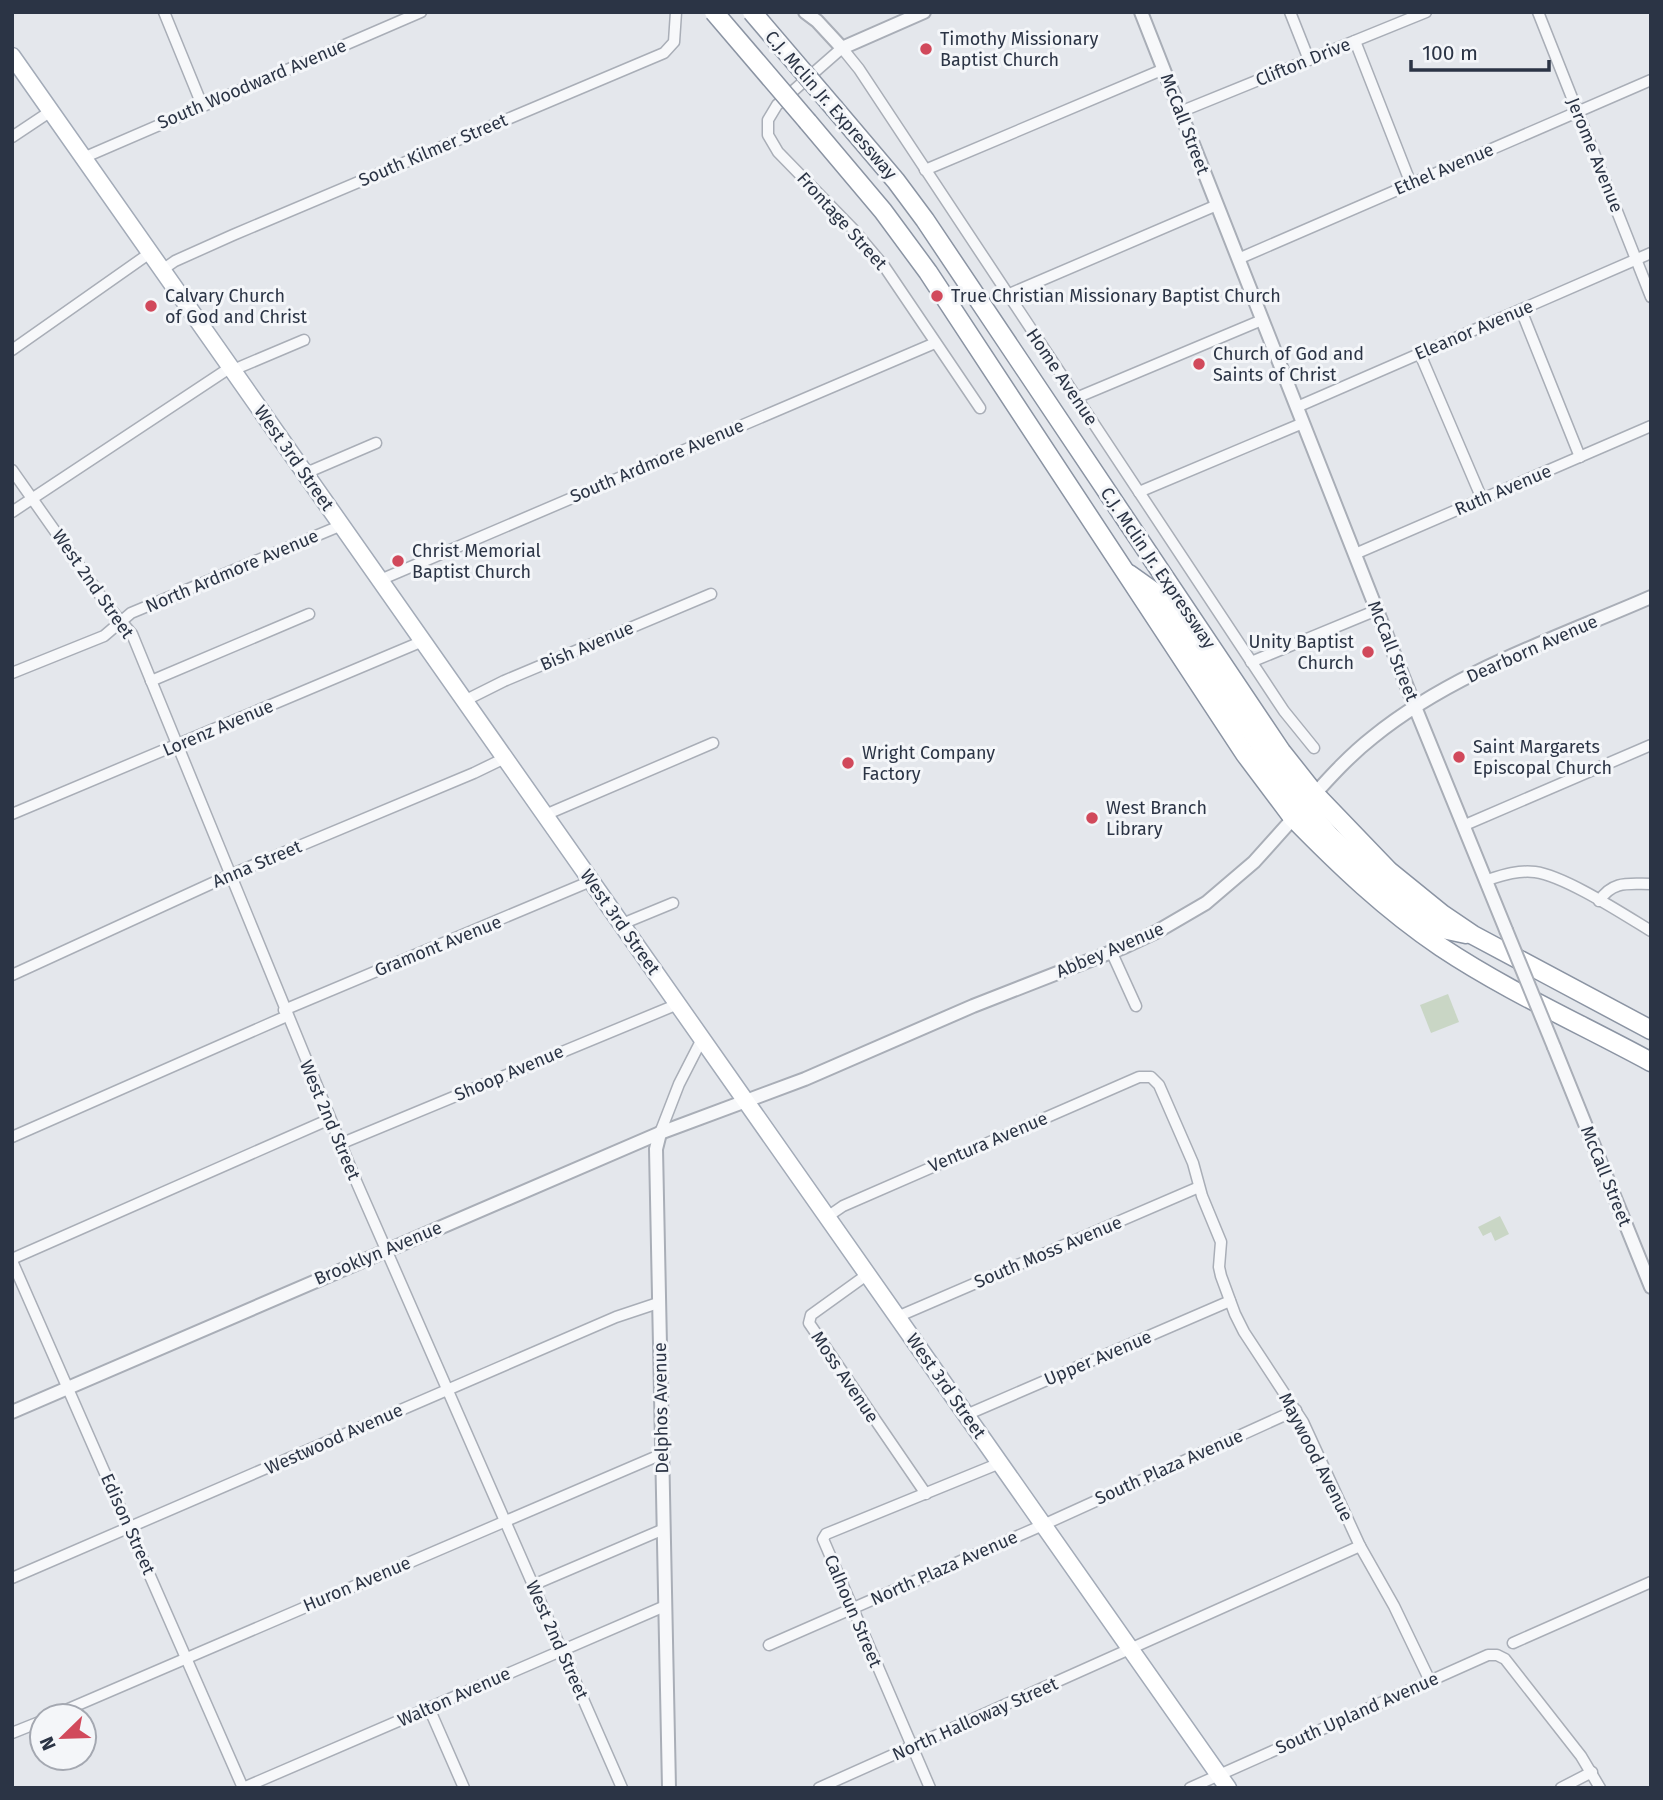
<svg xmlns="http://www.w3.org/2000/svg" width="1663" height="1800" font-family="'Fira Sans',sans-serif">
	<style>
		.green { fill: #c9d6c5 }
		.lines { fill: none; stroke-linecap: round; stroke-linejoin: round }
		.minor-casing { stroke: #a9aeb7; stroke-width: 13 }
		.tertiary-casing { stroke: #a9aeb7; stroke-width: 16 }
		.primary-casing { stroke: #a3abb8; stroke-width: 19 }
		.trunk-casing { stroke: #8b94a3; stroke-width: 21 }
		.motorway-casing { stroke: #8b94a3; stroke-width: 21 }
		.minor { stroke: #f7f8fa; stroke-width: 10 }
		.tertiary { stroke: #f7f8fa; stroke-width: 12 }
		.primary { stroke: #fff; stroke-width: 16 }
		.trunk { stroke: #fff; stroke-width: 18 }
		.motorway { stroke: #fff; stroke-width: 18 }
		.tertiary-bridge-casing { stroke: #a9aeb7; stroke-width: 16; stroke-linecap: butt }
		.motorway-bridge-casing { stroke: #8b94a3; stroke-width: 21; stroke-linecap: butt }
		.tertiary-bridge { stroke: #f7f8fa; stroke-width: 12 }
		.motorway-bridge { stroke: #fff; stroke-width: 18 }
		.poi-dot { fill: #d1495b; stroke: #f4f6f9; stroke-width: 2.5 }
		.labels { text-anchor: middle; stroke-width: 6; stroke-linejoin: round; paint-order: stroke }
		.poi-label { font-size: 18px; fill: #2b3445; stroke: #f4f6f9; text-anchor: start }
		.street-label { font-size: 18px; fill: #2b3445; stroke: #f4f6f9 }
	</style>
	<rect width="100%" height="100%" fill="#e4e7ec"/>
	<g class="green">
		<polygon points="1448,994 1459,1022 1431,1033 1420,1005"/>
		<polygon points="1500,1216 1509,1234 1495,1241 1491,1232 1483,1236 1478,1227"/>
	</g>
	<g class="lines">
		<g class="minor-casing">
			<g id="minor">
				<polyline points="164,12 202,105"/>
				<polyline points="1290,12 1309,60"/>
				<polyline points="1538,12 1651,297"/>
				<polyline points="1355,41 1411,184"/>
				<polyline points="1180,112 1426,12"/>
				<polyline points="12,137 51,111"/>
				<polyline points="83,158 421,12"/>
				<polyline points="925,170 1164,69"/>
				<polyline points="1238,259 1651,80"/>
				<polyline points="162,270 175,261 233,235 664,53 674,42 676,12"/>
				<polyline points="1007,295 1217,205"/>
				<polyline points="1521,310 1580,457"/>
				<polyline points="12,350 150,253"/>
				<polyline points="1420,354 1482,499"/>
				<polyline points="233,370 304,340"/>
				<polyline points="1076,398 1262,320"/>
				<polyline points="1297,407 1651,253"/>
				<polyline points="980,408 884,266 852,228 778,152 768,135 768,120 777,105 842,48 859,69 1284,711 1314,748"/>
				<polyline points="12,470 107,605 132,634 356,1181 622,1788"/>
				<polyline points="306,473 376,443"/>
				<polyline points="1139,492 1303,423"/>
				<polyline points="12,512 231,367"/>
				<polyline points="1355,554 1651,426"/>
				<polyline points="380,580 935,343"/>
				<polyline points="1251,662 1377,610"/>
				<polyline points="12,673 104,636 131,613 342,525"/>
				<polyline points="151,681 309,614"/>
				<polyline points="464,701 504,681 711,594"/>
				<polyline points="12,814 423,641"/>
				<polyline points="545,815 713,743"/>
				<polyline points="1465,825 1651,745"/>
				<path d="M 1487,880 C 1503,875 1518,870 1535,872 C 1565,876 1623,914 1651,931"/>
				<path d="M 1599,901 C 1613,880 1629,884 1651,884"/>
				<polyline points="622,924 673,903"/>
				<polyline points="1111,951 1136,1006"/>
				<polyline points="12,975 230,875 474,773 505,758"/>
				<polyline points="284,1010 591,881"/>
				<polyline points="660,1133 679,1084 702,1039"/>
				<polyline points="12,1137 287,1016"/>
				<polyline points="340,1144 678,1004"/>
				<polyline points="827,1217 843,1206 1139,1077 1151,1077 1159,1085 1193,1163 1202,1196 1221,1242 1219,1267 1221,1276 1235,1314 1244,1332 1303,1422 1360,1546 1394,1606 1430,1681"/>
				<polyline points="12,1259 330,1119"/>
				<polyline points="12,1261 243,1788"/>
				<polyline points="868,1274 811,1315 809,1323 926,1494"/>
				<polyline points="897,1317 1199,1187"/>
				<polyline points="966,1415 1230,1301"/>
				<polyline points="12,1578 616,1317 658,1303"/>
				<polyline points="533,1585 664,1529"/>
				<polyline points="1513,1643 1651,1582"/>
				<polyline points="769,1645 1043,1525 1296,1410"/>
				<polyline points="429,1708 464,1788"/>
				<polyline points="52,1716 662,1454"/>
				<polyline points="12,1733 42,1721"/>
				<polyline points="243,1788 665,1606"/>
				<polyline points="819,1788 1360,1546"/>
				<polyline points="930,1788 823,1539 826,1534 1000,1463"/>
				<polyline points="1190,1788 1488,1655 1497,1655 1505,1659 1581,1756 1600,1788"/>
				<polyline points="1561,1788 1592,1772"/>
			</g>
		</g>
		<g class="tertiary-casing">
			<g id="tertiary">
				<polyline points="805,12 817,21 842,48 924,12"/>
				<polyline points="1141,12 1415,707 1506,930"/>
				<path d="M 1311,798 C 1331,776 1350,755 1373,737 C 1453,672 1557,638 1651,597"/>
				<polyline points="1554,1047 1651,1287"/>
				<polyline points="660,1133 656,1149 669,1788"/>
				<polyline points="12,1412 660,1133 805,1079 973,1006 1124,947 1158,931 1206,903 1254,862 1297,814"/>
			</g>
		</g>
		<g class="primary-casing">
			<polyline id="primary" points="12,56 1228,1788"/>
		</g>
		<g class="trunk-casing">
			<g id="trunk">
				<polyline points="1315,794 1389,871 1442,914 1473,935 1651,1030"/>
				<polyline points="1304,805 1330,836 1398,898 1438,928 1466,934"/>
				<path d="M 1293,818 C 1339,865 1386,910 1441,947 C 1507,991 1581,1024 1651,1062"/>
			</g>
		</g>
		<g class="motorway-casing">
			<g id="motorway">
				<polyline points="835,109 896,181 925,220 1281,751 1315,794"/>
				<polyline points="808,122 883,211 928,272 1245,754 1293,818"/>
				<polyline points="1129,574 1160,596 1270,760 1304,805"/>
			</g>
		</g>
		<use href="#minor" class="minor"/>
		<use href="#tertiary" class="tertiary"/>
		<use href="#primary" class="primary"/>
		<use href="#trunk" class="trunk"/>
		<use href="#motorway" class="motorway"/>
		<g class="tertiary-bridge-casing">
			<polyline id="tertiary-bridge" points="1506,930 1554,1047"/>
		</g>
		<g class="motorway-bridge-casing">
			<g id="motorway-bridge">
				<polyline points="714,12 808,122"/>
				<polyline points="752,12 835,109"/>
			</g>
		</g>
		<use href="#tertiary-bridge" class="tertiary-bridge"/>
		<use href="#motorway-bridge" class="motorway-bridge"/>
	</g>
	<g class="poi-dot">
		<circle cx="926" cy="49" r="7"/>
		<circle cx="937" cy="296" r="7"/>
		<circle cx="151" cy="306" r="7"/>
		<circle cx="1199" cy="364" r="7"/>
		<circle cx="398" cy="561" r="7"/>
		<circle cx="1368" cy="652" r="7"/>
		<circle cx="1459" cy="757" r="7"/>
		<circle cx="848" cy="763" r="7"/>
		<circle cx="1092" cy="818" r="7"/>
	</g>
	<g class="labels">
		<g class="poi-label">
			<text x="940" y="45">Timothy Missionary<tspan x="940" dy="21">Baptist Church</tspan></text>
			<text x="165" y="302">Calvary Church<tspan x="165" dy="21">of God and Christ</tspan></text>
			<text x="951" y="302">True Christian Missionary Baptist Church</text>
			<text x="1213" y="360">Church of God and<tspan x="1213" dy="21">Saints of Christ</tspan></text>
			<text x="412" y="557">Christ Memorial<tspan x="412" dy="21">Baptist Church</tspan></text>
			<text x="1354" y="648" text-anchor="end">Unity Baptist<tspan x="1354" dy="21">Church</tspan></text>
			<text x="1473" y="753">Saint Margarets<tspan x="1473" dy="21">Episcopal Church</tspan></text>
			<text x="862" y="759">Wright Company<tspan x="862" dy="21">Factory</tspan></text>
			<text x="1106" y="814">West Branch<tspan x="1106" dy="21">Library</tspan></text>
		</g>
		<g class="street-label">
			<text transform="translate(1303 62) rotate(-22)" y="6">Clifton Drive</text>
			<text transform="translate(252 84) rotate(-23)" y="6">South Woodward Avenue</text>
			<text transform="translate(831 105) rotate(49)" y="6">C.J. Mclin Jr. Expressway</text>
			<text transform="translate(1185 124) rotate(69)" y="6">McCall Street</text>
			<text transform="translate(433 150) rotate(-23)" y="6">South Kilmer Street</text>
			<text transform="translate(1595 155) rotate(68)" y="6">Jerome Avenue</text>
			<text transform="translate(1444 169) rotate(-23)" y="6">Ethel Avenue</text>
			<text transform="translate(842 221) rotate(48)" y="6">Frontage Street</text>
			<text transform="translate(1474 330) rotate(-23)" y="6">Eleanor Avenue</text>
			<text transform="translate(1062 377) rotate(56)" y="6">Home Avenue</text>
			<text transform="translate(294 458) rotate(55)" y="6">West 3rd Street</text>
			<text transform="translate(657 461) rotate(-23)" y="6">South Ardmore Avenue</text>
			<text transform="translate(1503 490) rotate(-23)" y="6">Ruth Avenue</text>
			<text transform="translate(1158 568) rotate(56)" y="6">C.J. Mclin Jr. Expressway</text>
			<text transform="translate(232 571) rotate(-23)" y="6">North Ardmore Avenue</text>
			<text transform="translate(93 584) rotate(55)" y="6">West 2nd Street</text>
			<text transform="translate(587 646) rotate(-23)" y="6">Bish Avenue</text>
			<text transform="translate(1532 649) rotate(-24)" y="6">Dearborn Avenue</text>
			<text transform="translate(1393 651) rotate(68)" y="6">McCall Street</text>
			<text transform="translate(218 728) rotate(-23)" y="6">Lorenz Avenue</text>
			<text transform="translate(257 864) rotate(-23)" y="6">Anna Street</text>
			<text transform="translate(620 922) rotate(55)" y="6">West 3rd Street</text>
			<text transform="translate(438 946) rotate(-22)" y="6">Gramont Avenue</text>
			<text transform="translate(1110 950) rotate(-23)" y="6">Abbey Avenue</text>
			<text transform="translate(509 1073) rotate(-23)" y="6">Shoop Avenue</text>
			<text transform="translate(330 1120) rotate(67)" y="6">West 2nd Street</text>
			<text transform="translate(988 1142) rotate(-23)" y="6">Ventura Avenue</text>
			<text transform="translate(1606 1176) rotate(68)" y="6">McCall Street</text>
			<text transform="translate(1048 1252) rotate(-23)" y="6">South Moss Avenue</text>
			<text transform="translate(378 1253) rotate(-23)" y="6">Brooklyn Avenue</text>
			<text transform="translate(1098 1358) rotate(-23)" y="6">Upper Avenue</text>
			<text transform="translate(845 1377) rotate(56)" y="6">Moss Avenue</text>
			<text transform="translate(946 1386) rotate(55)" y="6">West 3rd Street</text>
			<text transform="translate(661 1408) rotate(-91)" y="6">Delphos Avenue</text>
			<text transform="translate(334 1439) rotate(-24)" y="6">Westwood Avenue</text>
			<text transform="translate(1316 1457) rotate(63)" y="6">Maywood Avenue</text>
			<text transform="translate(1169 1467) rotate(-24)" y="6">South Plaza Avenue</text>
			<text transform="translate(128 1524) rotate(66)" y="6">Edison Street</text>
			<text transform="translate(944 1568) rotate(-24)" y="6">North Plaza Avenue</text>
			<text transform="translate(357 1584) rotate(-23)" y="6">Huron Avenue</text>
			<text transform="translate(853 1611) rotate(67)" y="6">Calhoun Street</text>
			<text transform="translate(557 1640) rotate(66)" y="6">West 2nd Street</text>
			<text transform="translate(454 1697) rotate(-24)" y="6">Walton Avenue</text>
			<text transform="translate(1357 1713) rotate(-24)" y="6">South Upland Avenue</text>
			<text transform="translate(975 1719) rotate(-24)" y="6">North Halloway Street</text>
		</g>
	</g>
	<rect width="1663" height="1800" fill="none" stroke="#2b3445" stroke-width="28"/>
	<g transform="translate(63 1737) rotate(247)"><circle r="33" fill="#f4f6f9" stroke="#a4a8b1" stroke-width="2"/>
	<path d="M0-5L12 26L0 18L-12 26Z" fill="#d1495b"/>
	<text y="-10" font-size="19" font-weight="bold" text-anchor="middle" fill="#2b3445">N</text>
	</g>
	<path d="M1411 60v10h138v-10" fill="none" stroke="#2b3445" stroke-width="3.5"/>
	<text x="1422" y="60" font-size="21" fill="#2b3445" stroke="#f4f6f9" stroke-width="5" paint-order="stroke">100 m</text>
</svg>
